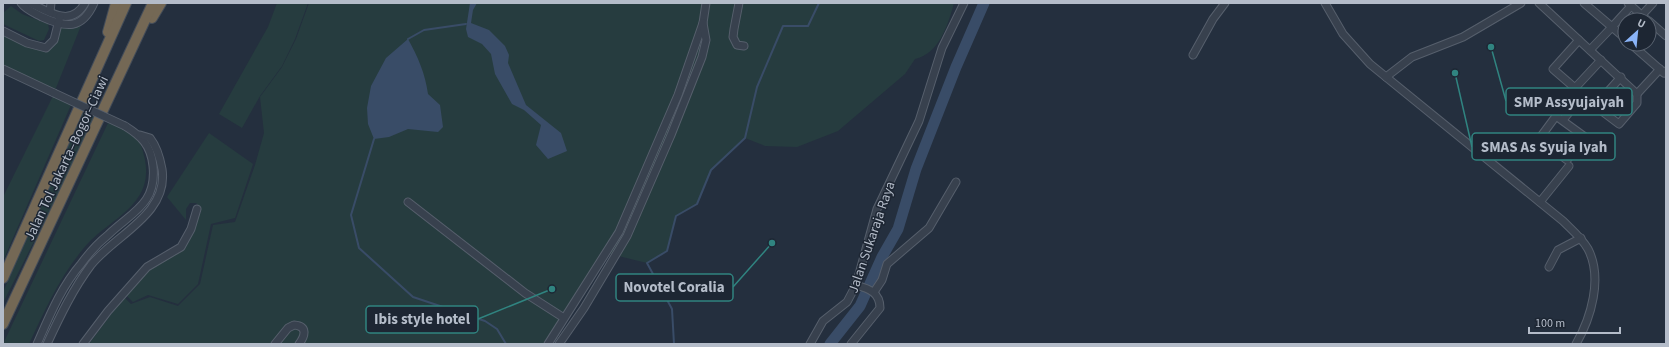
<svg xmlns="http://www.w3.org/2000/svg" width="1669" height="347" font-family="'Source Sans 3',sans-serif">
	<style>
		.green { fill: #263c3f }
		.water { fill: #394c67 }
		.lines { fill: none; stroke-linecap: round; stroke-linejoin: round }
		.stream { stroke: #394c67; stroke-width: 2 }
		.river { stroke: #394c67; stroke-width: 11 }
		.minor-casing { stroke: #565f6c; stroke-width: 9 }
		.highway-casing { stroke: #434c59; stroke-width: 12 }
		.minor { stroke: #38414e; stroke-width: 7 }
		.highway { stroke: #746855; stroke-width: 10 }
		.minor-bridge-casing { stroke: #565f6c; stroke-width: 9; stroke-linecap: butt }
		.minor-bridge { stroke: #38414e; stroke-width: 7 }
		.labels { text-anchor: middle; stroke-width: 3; stroke-linejoin: round; paint-order: stroke }
		.street-label { font-size: 14px; fill: #b4bcc9; stroke: #1d2633 }
		.leader { fill: none; stroke: #308480; stroke-width: 1.5 }
		.callout-dot { fill: #308480; stroke: #1d2633; stroke-width: 1.5 }
		.callout { fill: #1d2633; stroke: #308480; stroke-width: 1.5 }
		.callout-label { font-size: 15px; text-anchor: middle; font-weight: bold; fill: #b4bcc9 }
	</style>
	<rect width="100%" height="100%" fill="#242f3e"/>
	<g class="green">
		<polygon points="277,3 308,3 295,39 282,66 260,96 242,128 219,114 268,27"/>
		<path d="M 309,3 L 954,3 C 948,25 939,54 915,59 L 905,74 L 838,131 L 797,147 L 765,146 L 745,138 L 711,170 L 697,204 L 676,216 L 667,251 L 647,263 L 602,252 L 544,344 L 89,344 L 124,297 L 131,304 L 150,297 L 178,306 L 200,284 L 213,225 L 235,222 L 255,165 L 264,133 L 260,97 L 282,67 L 296,39 Z"/>
		<polygon points="11,6 22,14 48,24 49,29 44,40 39,41 3,24 3,13"/>
		<polygon points="84,18 54,93 3,69 3,31 47,48 58,25"/>
		<polygon points="53,96 71,105 3,261 3,197"/>
		<polygon points="83,110 97,116 3,303 3,292"/>
		<path d="M 108,123 C 131,132 140,133 145,160 C 154,207 107,219 83,249 C 59,278 45,310 29,344 L 3,344 Z"/>
		<polygon points="209,133 253,164 235,218 211,224 198,284 178,304 148,295 133,302 126,295 148,268 179,243 201,212 200,207 196,203 190,203 186,209 186,220 167,197"/>
	</g>
	<g class="water">
		<polygon points="470,3 477,3 473,10 471,23 489,30 505,46 509,55 508,63 526,105 561,133 567,151 548,159 536,145 541,125 524,110 512,104 495,74 491,54 482,44 468,37 466,29"/>
		<path d="M 408,39 C 418,57 425,73 428,94 L 440,105 L 443,127 L 438,132 L 408,129 L 389,137 L 374,139 L 368,124 L 367,108 L 371,86 L 386,58 Z"/>
	</g>
	<g class="lines">
		<g class="stream">
			<polyline points="408,39 424,30 466,24"/>
			<polyline points="374,139 351,215 359,248 413,297 485,321 497,329 506,344"/>
			<polyline points="674,344 672,309 647,263 667,251 676,216 697,204 711,170 745,138 757,87 783,26 808,26 819,3"/>
		</g>
		<polyline class="river" points="830,344 860,306 882,257 898,229 916,169 956,67 984,3"/>
		<g class="minor-casing">
			<g id="minor">
				<path d="M 21,3 C 26,10 35,13 42,17 C 66,28 82,30 94,3"/>
				<path d="M 30,3 C 50,12 71,28 85,3"/>
				<polyline points="739,3 734,29 733,37 737,45 744,46"/>
				<path d="M 1325,3 L 1343,34 L 1370,64 L 1563,221 C 1572,230 1582,238 1588,249 C 1603,278 1591,318 1576,344"/>
				<polyline points="1539,3 1637,94 1637,103 1619,124 1595,106"/>
				<polyline points="1584,3 1612,27 1590,50"/>
				<polyline points="1628,3 1647,20"/>
				<polyline points="50,12 51,3"/>
				<polyline points="1642,15 1653,3"/>
				<polyline points="1649,21 1666,36"/>
				<polyline points="3,31 27,43 46,48 54,40 60,16"/>
				<polyline points="1625,38 1612,27 1631,6"/>
				<polyline points="1579,40 1553,69 1583,95"/>
				<polyline points="1631,44 1664,73 1666,71"/>
				<polyline points="1193,55 1213,19 1225,3"/>
				<polyline points="3,69 54,93"/>
				<polyline points="1386,77 1412,57 1463,37 1521,3"/>
				<polyline points="1575,88 1601,60"/>
				<polyline points="1637,94 1660,69"/>
				<polygon points="1556,116 1585,137 1567,160 1539,139"/>
				<polyline points="1563,120 1583,95 1595,106 1621,77"/>
				<polyline points="408,202 525,293 564,318"/>
				<polyline points="1540,202 1569,166"/>
				<polyline points="1549,267 1558,250 1581,238"/>
				<polyline points="874,292 882,280 887,264 929,228 956,182"/>
				<path d="M 37,344 C 49,317 61,287 81,264 C 89,253 98,243 108,235 C 132,212 157,204 153,166 C 151,145 141,136 125,126"/>
				<path d="M 47,344 C 60,316 73,289 91,265 C 115,235 169,214 162,169 C 160,158 157,147 150,138 L 140,135"/>
				<polyline points="83,344 108,311 147,267 181,247 191,229 197,209"/>
				<path d="M 275,344 L 288,328 L 294,325 C 308,326 305,336 299,344"/>
				<polyline points="548,344 619,232 678,95 703,23 706,3"/>
				<polyline points="559,344 584,308 627,236 671,135 702,57 706,40 703,23"/>
				<polyline points="810,344 823,321 847,302 856,285 877,209 919,121 942,48 964,3"/>
				<path d="M 851,344 L 880,308 C 880,293 870,289 856,285"/>
			</g>
		</g>
		<g class="highway-casing">
			<g id="highway">
				<polyline points="152,18 161,3"/>
				<polyline points="108,32 116,3"/>
				<polyline points="3,278 126,3"/>
				<polyline points="3,324 153,3"/>
			</g>
		</g>
		<use href="#minor" class="minor"/>
		<use href="#highway" class="highway"/>
		<g class="minor-bridge-casing">
			<polyline id="minor-bridge" points="54,93 125,126"/>
		</g>
		<use href="#minor-bridge" class="minor-bridge"/>
	</g>
	<g class="labels">
		<g class="street-label">
			<text transform="translate(66 158) rotate(-65)" y="5">Jalan Tol Jakarta–Bogor–Ciawi</text>
			<text transform="translate(871 237) rotate(-71)" y="5">Jalan Sukaraja Raya</text>
		</g>
	</g>
	<path class="leader" d="M1491 47L1506 101M1455 73L1472 147M772 243L733 287M552 289L478 319"/>
	<g class="callout-dot">
		<circle cx="1491" cy="47" r="4"/>
		<circle cx="1455" cy="73" r="4"/>
		<circle cx="772" cy="243" r="4"/>
		<circle cx="552" cy="289" r="4"/>
	</g>
	<g class="callout">
		<rect x="1506" y="88" width="126" height="27" rx="4"/>
		<rect x="1472" y="133" width="143" height="27" rx="4"/>
		<rect x="616" y="274" width="117" height="27" rx="4"/>
		<rect x="366" y="306" width="112" height="27" rx="4"/>
	</g>
	<g class="callout-label">
		<text x="1569" y="107">SMP Assyujaiyah</text>
		<text x="1544" y="152">SMAS As Syuja Iyah</text>
		<text x="674" y="292">Novotel Coralia</text>
		<text x="422" y="324">Ibis style hotel</text>
	</g>
	<rect width="1669" height="347" fill="none" stroke="#b4bcc9" stroke-width="8"/>
	<g transform="translate(1637 32) rotate(27)"><circle r="19" fill="#1d2633" stroke="#59626f"/>
	<path d="M0-3L7 15L0 10L-7 15Z" fill="#8ab4f8"/>
	<text y="-6" font-size="11" font-weight="bold" text-anchor="middle" fill="#b4bcc9">U</text>
	</g>
	<path d="M1529 327v6h91v-6" fill="none" stroke="#b4bcc9" stroke-width="2"/>
	<text x="1535" y="327" font-size="12" fill="#b4bcc9" stroke="#1d2633" stroke-width="3" paint-order="stroke">100 m</text>
</svg>
